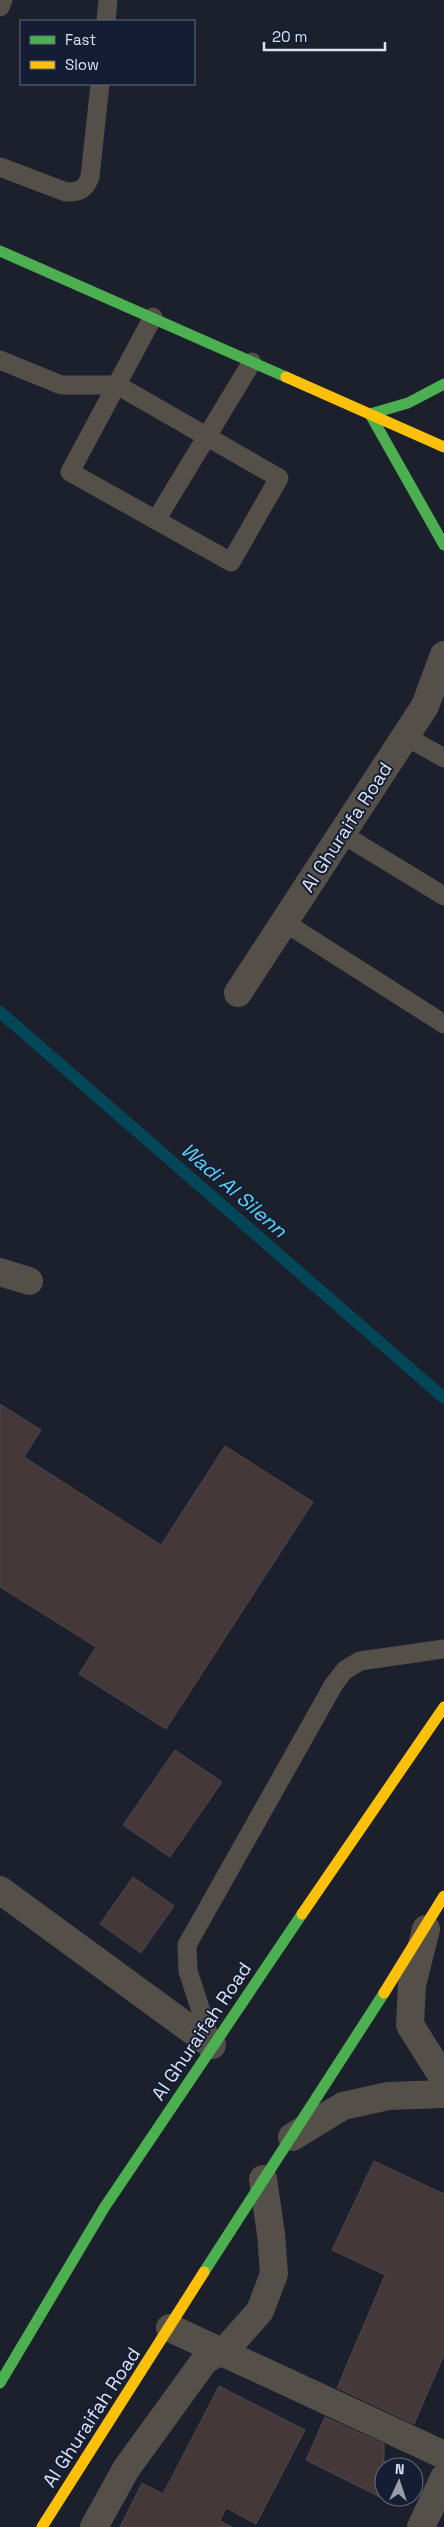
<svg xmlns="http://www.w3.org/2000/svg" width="444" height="2527" font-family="'Space Grotesk',sans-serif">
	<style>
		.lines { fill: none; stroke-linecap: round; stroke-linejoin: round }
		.stream { stroke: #024657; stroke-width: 12 }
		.building { fill: #443839; stroke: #4a464a }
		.lane { stroke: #544f48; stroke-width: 19 }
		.street { stroke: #544f48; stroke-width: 28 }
		.fast { stroke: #4caf50; stroke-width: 11 }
		.slow { stroke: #ffc107; stroke-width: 11 }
		.labels { text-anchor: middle; stroke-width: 4; stroke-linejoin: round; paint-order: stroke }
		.street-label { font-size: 19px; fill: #dbe2f1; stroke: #141d33 }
		.water-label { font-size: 20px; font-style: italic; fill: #5bd4f5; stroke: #141d33 }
	</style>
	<rect width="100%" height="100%" fill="#1b202c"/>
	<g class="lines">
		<polyline class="stream" points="0,1012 444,1398"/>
	</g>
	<g class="building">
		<polygon points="0,1404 41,1430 24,1457 161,1545 225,1446 313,1502 166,1729 79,1674 96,1647 0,1587"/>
		<polygon points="175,1750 222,1782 170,1857 123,1825"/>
		<polygon points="133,1877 174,1906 141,1953 100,1924"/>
		<polygon points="374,2161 444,2194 444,2355 414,2424 337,2388 385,2275 332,2250"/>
		<polygon points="219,2386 305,2430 256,2524 226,2508 220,2521 232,2527 120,2527 142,2483 163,2494"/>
		<polygon points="325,2417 384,2444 384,2499 306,2460"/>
	</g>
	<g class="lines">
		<g class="lane">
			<polyline points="0,7 3,0"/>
			<polyline points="106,21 108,0"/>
			<path d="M 0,167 L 66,192 C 79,192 85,190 90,177 L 100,84"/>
			<polyline points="0,360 61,385 117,385 279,478 231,562 70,472 153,317"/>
			<polyline points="156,520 252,362"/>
			<polyline points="405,736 444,758"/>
			<polyline points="342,834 444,896"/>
			<polyline points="284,922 444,1024"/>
			<polyline points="212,2045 188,1971 187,1945 334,1684 345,1670 360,1661 444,1649"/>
		</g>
		<g class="street">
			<polyline points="238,993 425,706 444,655"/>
			<polyline points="0,1272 29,1281"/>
			<polyline points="0,1890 212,2045"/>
			<polyline points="426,1929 412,1985 410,2025 444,2079"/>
			<polyline points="292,2137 343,2106 388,2096 444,2094"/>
			<polyline points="170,2328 444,2455"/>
			<polyline points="94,2527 126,2469 205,2360 228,2347 260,2311 274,2274 271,2234 263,2179"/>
			<polyline points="421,2527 444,2478"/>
		</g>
		<g class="fast">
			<polyline points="0,251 286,377"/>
			<polyline points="444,384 408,403 370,414 444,545"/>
			<polyline points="204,2272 384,1993"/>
			<polyline points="0,2383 104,2208 302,1914"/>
		</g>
		<g class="slow">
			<polyline points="286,377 444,447"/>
			<polyline points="302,1914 444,1707"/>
			<polyline points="384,1993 444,1896"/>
			<polyline points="42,2527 204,2272"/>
		</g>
	</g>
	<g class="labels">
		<g class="street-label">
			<text transform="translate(346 827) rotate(-57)" y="7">Al Ghuraifa Road</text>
			<text transform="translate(201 2031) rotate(-56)" y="7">Al Ghuraifah Road</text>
			<text transform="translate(91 2417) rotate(-57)" y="7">Al Ghuraifah Road</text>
		</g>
		<g class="water-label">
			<text transform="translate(234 1190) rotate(41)" y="7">Wadi Al Silenn</text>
		</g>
	</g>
	<rect x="20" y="20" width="175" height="65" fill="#141d33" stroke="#646c7f"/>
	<rect x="30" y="36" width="25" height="8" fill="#4caf50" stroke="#646c7f"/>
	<text x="65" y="45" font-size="15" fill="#dbe2f1">Fast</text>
	<rect x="30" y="61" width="25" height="8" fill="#ffc107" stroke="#646c7f"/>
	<text x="65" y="70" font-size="15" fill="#dbe2f1">Slow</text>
	<g transform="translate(399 2482) rotate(3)"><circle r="24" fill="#141d33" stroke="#646c7f"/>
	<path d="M0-4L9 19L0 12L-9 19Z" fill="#989eac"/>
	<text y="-8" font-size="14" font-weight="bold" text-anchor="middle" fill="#dbe2f1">N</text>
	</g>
	<path d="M264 42v8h121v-8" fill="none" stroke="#dbe2f1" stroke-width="2.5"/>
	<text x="272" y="42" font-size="15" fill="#dbe2f1" stroke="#141d33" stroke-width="4" paint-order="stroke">20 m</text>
</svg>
